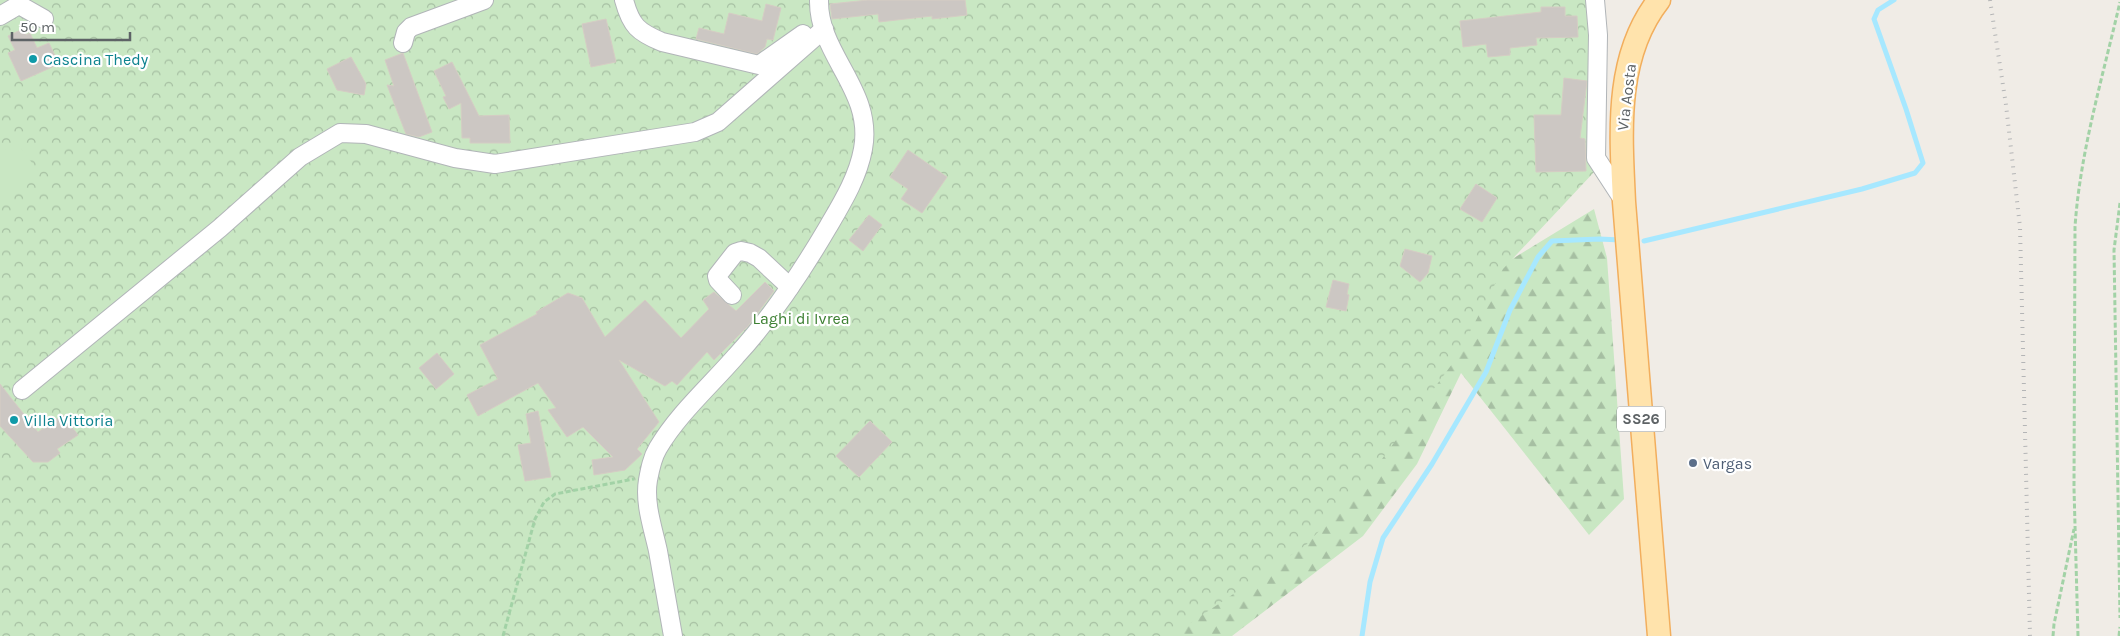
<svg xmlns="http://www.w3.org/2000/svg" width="2120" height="636" font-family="Karla,sans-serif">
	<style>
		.forest { fill: url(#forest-firs) }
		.park { fill: url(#park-crowns) }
		.garden { fill: #c9e7c3 }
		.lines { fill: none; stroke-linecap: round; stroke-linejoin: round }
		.stream { stroke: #a7e8ff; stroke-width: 5 }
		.building { fill: #ccc7c3; stroke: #d5cdc4 }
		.minor-casing { stroke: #b1b5b8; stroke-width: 20 }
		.major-casing { stroke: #f2ae5d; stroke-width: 25 }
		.path { stroke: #a2d2a6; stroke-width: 3; stroke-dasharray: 5 2.5; stroke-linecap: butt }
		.minor { stroke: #fff; stroke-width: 18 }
		.major { stroke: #ffe3ac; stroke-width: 22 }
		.rail { stroke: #b4b5b6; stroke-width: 4; stroke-dasharray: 1 6; stroke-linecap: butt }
		.culture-dot { fill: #0f9aa8; stroke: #fff; stroke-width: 2 }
		.service-dot { fill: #5c6f8a; stroke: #fff; stroke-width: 2 }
		.labels { text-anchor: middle; stroke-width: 4.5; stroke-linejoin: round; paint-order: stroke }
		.shield { fill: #fff; stroke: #8e9294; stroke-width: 1 }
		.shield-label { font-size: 15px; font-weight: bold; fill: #5e6366 }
		.culture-label { font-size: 16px; fill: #0d838f; stroke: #fff; text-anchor: start }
		.street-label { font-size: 16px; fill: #5e6366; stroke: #fff }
		.park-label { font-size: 16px; fill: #3d8033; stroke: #fff }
		.service-label { font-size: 16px; fill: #4e5e75; stroke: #fff; text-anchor: start }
	</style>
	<defs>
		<pattern id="forest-firs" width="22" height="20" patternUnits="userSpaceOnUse" patternTransform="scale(1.25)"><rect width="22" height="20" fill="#c9e7c3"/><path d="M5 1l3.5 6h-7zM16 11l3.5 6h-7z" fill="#a6bfa2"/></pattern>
		<pattern id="park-crowns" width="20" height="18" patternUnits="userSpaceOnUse" patternTransform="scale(1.25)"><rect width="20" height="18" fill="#c9e7c3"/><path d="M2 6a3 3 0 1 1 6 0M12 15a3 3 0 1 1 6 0" fill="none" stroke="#a6bfa2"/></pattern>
	</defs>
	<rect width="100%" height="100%" fill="#f0ece6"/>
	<polygon class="forest" points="1594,209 1607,258 1624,499 1589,535 1461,373 1417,464 1363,536 1232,636 755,636 1486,275"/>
	<polygon class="park" points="0,0 1596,0 1595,171 1503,269 1455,360 1368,478 1306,545 1171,636 0,636"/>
	<polygon class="garden" points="16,141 40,174 0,204 0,154"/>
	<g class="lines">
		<g class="stream">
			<polyline points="1644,241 1862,189 1915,173 1923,163 1906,109 1874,19 1878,10 1894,0"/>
			<polyline points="1362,636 1370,582 1383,538 1432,464 1486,372 1510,310 1538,257 1552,241 1599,239 1621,240"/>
		</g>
	</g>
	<g class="building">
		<polygon points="868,0 965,0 967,15 932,19 932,16 879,22 878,14 832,19 830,4"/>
		<polygon points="766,4 781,8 773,40 767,39 765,47 757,54 696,39 699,28 724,34 729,13 762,21"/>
		<polygon points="1541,7 1565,7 1565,16 1577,16 1578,37 1536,38 1537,45 1510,48 1510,55 1488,57 1486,44 1463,47 1460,21 1541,12"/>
		<polygon points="606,19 616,62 591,67 582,24"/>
		<polygon points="23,29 26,35 30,33 37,48 49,43 59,64 21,81 8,53 15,50 8,36"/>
		<polygon points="403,53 432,132 419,137 406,134 387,85 394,86 385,60"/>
		<polygon points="351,57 366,84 364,95 337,90 327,69"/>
		<polygon points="452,62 479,116 509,115 510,143 470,143 470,138 462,138 461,103 449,109 443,97 446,96 434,71"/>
		<polygon points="1564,78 1587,81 1580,138 1585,139 1586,171 1536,172 1534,115 1561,115"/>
		<polygon points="908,150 947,177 922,213 901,199 908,189 890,177"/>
		<polygon points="1476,184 1497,198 1482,222 1460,209"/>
		<polygon points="869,215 882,225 863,251 849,240"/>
		<polygon points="1405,249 1432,256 1428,273 1420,282 1400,266"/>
		<polygon points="1333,280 1349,284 1347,294 1349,295 1346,311 1326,307"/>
		<polygon points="765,282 774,291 748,326 714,360 707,352 677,385 672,381 665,386 619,360 659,422 637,449 642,454 625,470 594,475 592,460 613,457 583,427 567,437 548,410 556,408 538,383 478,416 467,395 498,379 480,345 537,314 536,312 568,293 582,298 605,337 645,300 681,338 709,309 703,300 714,292 736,311"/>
		<polygon points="437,353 454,374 436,389 419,368"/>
		<polygon points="0,384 38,432 63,415 78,435 57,449 60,453 48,462 33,462 0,426"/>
		<polygon points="538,411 551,477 525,481 518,445 531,443 526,414"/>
		<polygon points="870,421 892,442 859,477 836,456"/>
	</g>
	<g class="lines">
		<g class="minor-casing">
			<g id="minor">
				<path d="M 624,0 C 631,26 638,32 662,42 L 759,65 L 803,34"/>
				<polyline points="1595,0 1598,35 1596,158 1624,201"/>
				<polyline points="0,16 17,6 21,6 44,19"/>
				<polyline points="403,43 406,32 411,27 484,0"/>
				<polyline points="732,295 718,280 717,276 735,253 741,251 750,253 759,258 790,287"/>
				<polyline points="22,390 220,228 300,157 340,133 366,134 455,158 495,164 695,132 718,122 824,29"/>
				<path d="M 673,636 C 668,608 663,579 658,551 C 653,528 644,503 648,480 C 650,469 652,458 658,448 C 678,414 710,386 736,356 C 772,317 801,273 828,227 C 842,203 858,177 863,149 C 874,90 818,55 819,0"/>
			</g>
		</g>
		<g class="major-casing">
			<path id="major" d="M 1659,0 C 1614,57 1621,134 1624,202 L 1659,636"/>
		</g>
		<g class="path">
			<polyline points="2120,203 2114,250 2120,618"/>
			<polyline points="503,636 535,519 544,502 555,494 634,479"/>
			<polyline points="2053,636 2054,624 2074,529"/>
			<path d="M 2078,636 L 2074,488 L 2075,227 C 2080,152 2103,76 2120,2"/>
			<polyline points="2119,636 2120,627"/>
		</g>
		<use href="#minor" class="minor"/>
		<use href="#major" class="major"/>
		<polyline class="rail" points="1990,0 2006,105 2020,227 2030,636"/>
	</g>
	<g class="culture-dot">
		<circle cx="33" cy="59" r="5"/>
		<circle cx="14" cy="420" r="5"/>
	</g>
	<circle class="service-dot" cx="1693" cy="463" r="5"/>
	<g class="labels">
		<rect class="shield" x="1617" y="406.5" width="48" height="25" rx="4"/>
		<g class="shield-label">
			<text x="1641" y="424">SS26</text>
		</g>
		<g class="culture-label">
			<text x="43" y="65">Cascina Thedy</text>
			<text x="24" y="426">Villa Vittoria</text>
		</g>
		<g class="street-label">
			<text transform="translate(1626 97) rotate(-83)" y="6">Via Aosta</text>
		</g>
		<g class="park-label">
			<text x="801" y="324">Laghi di Ivrea</text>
		</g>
		<g class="service-label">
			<text x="1703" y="469">Vargas</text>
		</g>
	</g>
	<path d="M12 32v8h118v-8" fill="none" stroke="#5e6366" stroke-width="2.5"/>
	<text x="20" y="32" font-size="15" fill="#5e6366" stroke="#ffffff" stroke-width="4" paint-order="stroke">50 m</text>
</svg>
